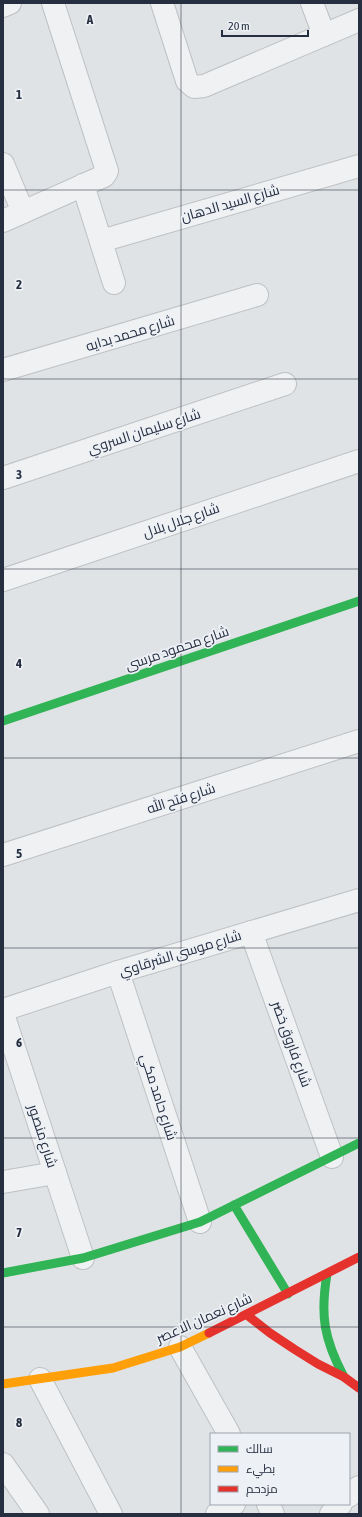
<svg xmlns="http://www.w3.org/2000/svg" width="362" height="1517" font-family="'Asap Condensed',Cairo,sans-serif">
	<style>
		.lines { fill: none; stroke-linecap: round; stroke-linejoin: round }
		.street-casing { stroke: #bec1c4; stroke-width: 24 }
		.street { stroke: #f0f1f2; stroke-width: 22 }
		.fast { stroke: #30b455; stroke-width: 9 }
		.slow { stroke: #ff9f0a; stroke-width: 9 }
		.jam { stroke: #e5322d; stroke-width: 9 }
		.grid { fill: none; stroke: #262f40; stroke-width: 1; stroke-opacity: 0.55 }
		.labels { text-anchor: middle; stroke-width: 3.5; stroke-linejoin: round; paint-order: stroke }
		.street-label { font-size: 14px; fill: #262f40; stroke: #edf1f6 }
		.grid-label { font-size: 13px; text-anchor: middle; font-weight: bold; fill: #262f40; stroke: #edf1f6; stroke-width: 3.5; stroke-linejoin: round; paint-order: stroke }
	</style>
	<rect width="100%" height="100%" fill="#e0e3e6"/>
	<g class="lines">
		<g class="street-casing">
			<g id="street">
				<polyline points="162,3 187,81 194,87 204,86 359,20"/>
				<polyline points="312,3 324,35"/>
				<polyline points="3,6 10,3"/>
				<polyline points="3,164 23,212"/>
				<polyline points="83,185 114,283"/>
				<polyline points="3,221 104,176 107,171 53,3"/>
				<polyline points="101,241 359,166"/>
				<polyline points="3,370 257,295"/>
				<polyline points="3,478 285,384"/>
				<polyline points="3,580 359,461"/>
				<polyline points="3,855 359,741"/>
				<polyline points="251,932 332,1157"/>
				<polyline points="118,972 200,1222"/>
				<polyline points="3,1010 118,972 359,900"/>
				<polyline points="3,1014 83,1258"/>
				<polyline points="3,1182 55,1173"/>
				<polyline points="180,1347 229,1434"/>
				<polyline points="40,1379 111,1514"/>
				<polyline points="3,1464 38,1514"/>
				<polyline points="349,1496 359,1487"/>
				<polyline points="268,1504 273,1514"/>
				<polyline points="217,1514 234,1504"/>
				<polyline points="331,1514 341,1504"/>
			</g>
		</g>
		<use href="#street" class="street"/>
		<g class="fast">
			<polyline points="3,721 359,601"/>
			<polyline points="234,1205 288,1294"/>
			<polyline points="3,1273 83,1258 200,1222 359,1143"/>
			<path d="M 327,1274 C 320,1316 324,1339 344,1377"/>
		</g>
		<polyline class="slow" points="3,1384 113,1368 180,1347 209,1333"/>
		<g class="jam">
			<polyline points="247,1315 270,1333 294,1349 318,1364 344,1377 359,1388"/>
			<polyline points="209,1333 359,1257"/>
		</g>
	</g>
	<path class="grid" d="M 181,3 L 181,1514M 3,190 L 359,190M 3,379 L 359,379M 3,569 L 359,569M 3,758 L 359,758M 3,948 L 359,948M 3,1138 L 359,1138M 3,1327 L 359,1327"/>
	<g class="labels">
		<g class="street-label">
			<text transform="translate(230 203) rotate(-16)" y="5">شارع السيد الدهان</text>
			<text transform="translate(130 333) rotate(-17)" y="5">شارع محمد بدايه</text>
			<text transform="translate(144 431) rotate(-18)" y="5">شارع سليمان السروي</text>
			<text transform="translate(181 520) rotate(-19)" y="5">شارع جلال بلال</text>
			<text transform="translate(177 648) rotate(-19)" y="5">شارع محمود مرسى</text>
			<text transform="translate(181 798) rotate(-18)" y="5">شارع فتح الله</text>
			<text transform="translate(180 953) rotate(-17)" y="5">شارع موسى الشرقاوي</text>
			<text transform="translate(292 1044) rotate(70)" y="5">شارع فاروق خضر</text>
			<text transform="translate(159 1097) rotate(72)" y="5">شارع حامد مكي</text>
			<text transform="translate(43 1136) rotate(72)" y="5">شارع منصور</text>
			<text transform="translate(204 1318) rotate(-24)" y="5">شارع نعمان الاعصر</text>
		</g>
	</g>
	<g class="grid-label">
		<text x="90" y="24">A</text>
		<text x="19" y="99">1</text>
		<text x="19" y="289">2</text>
		<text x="19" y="479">3</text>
		<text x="19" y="668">4</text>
		<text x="19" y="858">5</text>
		<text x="19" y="1047">6</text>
		<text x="19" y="1237">7</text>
		<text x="19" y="1427">8</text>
	</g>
	<rect width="362" height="1517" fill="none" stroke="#262f40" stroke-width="8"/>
	<rect x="210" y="1433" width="140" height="72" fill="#edf1f6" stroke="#9da3ad"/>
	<rect x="218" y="1446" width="20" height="6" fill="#30b455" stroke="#9da3ad"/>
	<text x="246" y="1453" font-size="12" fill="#262f40">سالك</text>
	<rect x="218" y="1466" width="20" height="6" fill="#ff9f0a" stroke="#9da3ad"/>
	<text x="246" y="1473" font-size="12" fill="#262f40">بطيء</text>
	<rect x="218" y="1486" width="20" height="6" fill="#e5322d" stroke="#9da3ad"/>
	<text x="246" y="1493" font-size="12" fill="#262f40">مزدحم</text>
	<path d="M222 30v6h86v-6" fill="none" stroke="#262f40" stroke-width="2"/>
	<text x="228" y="30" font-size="12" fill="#262f40" stroke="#edf1f6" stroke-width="3" paint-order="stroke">20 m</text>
</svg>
